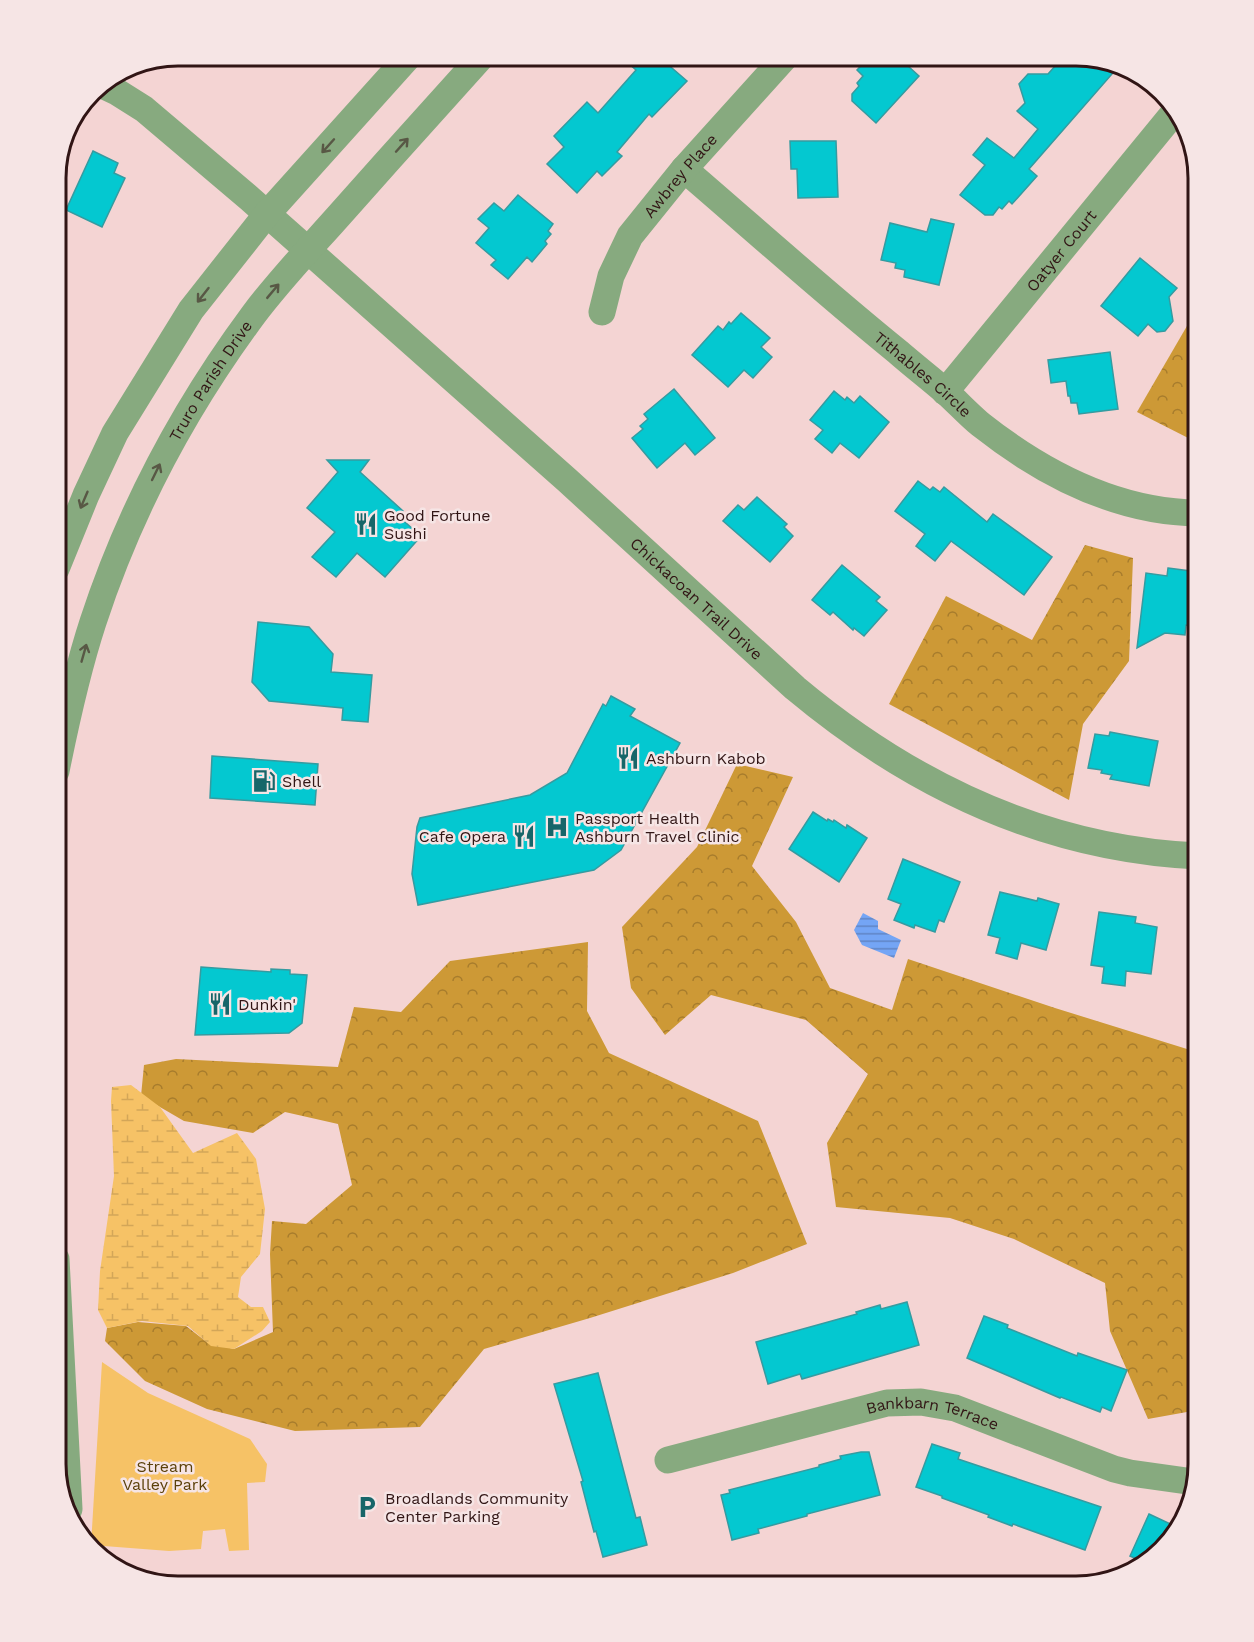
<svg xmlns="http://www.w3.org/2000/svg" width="1254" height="1642" font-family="'Work Sans',sans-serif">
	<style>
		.forest { fill: url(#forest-crowns) }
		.wetland { fill: url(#wetland-marsh) }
		.park { fill: #f6c266 }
		.water { fill: url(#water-rules) }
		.building { fill: #04c8d0; stroke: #359ba0; stroke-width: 1.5 }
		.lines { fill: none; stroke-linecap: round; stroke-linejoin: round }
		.minor { stroke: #87aa7f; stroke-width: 27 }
		.oneway { stroke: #585845 }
		.labels { text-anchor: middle; stroke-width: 5; stroke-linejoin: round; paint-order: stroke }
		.street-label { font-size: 16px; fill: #311515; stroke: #f6e5e5 }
		.poi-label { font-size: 16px; fill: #311515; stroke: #f6e5e5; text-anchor: start }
		.park-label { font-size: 16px; fill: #5b4009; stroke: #f6e5e5 }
		.rim { fill: none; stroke: #311515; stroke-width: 3 }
	</style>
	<defs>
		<pattern id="forest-crowns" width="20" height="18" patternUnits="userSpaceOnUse" patternTransform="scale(1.5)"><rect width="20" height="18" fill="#cd9936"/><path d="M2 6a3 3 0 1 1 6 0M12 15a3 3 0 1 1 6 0" fill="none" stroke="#a77c2c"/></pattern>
		<pattern id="wetland-marsh" width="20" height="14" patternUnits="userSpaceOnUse" patternTransform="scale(1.5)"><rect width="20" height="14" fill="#f6c266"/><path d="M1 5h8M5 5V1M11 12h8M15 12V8" fill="none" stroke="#d3a658"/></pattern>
		<pattern id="water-rules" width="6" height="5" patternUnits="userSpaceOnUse" patternTransform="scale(1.5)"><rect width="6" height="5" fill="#74a5f5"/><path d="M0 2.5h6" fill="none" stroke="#6085c5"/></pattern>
	</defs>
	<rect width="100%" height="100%" fill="#f4d4d3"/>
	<g class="forest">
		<polygon points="1198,307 1198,443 1137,412"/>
		<polygon points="1085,545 1133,558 1129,661 1083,724 1069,800 889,704 946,596 1032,640"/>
		<polygon points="737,764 793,777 752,866 796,922 830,988 892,1010 908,959 1055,1008 1187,1049 1198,1055 1198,1410 1148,1419 1110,1331 1105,1283 1014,1239 950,1218 836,1207 827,1143 868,1074 806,1020 711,995 665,1035 631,988 622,927 697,847"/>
		<polygon points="588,942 587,1011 609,1053 758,1121 807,1244 733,1273 590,1318 484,1349 420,1427 295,1431 207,1409 145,1381 105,1341 107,1328 138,1322 186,1326 208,1343 234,1349 273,1332 270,1254 272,1221 306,1224 352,1185 338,1124 285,1112 253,1133 184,1121 141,1096 144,1065 176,1059 338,1067 354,1007 401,1012 450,961"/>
	</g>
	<polygon class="wetland" points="131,1085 160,1107 193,1153 237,1133 256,1159 265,1209 260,1254 241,1277 238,1297 251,1307 263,1307 270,1322 262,1331 234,1349 211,1346 188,1326 142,1321 107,1328 98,1310 100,1271 114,1176 111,1101 112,1087"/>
	<polygon class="park" points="102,1362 148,1393 250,1439 267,1464 265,1482 247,1483 249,1550 229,1551 225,1529 203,1531 201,1549 169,1551 91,1545"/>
	<polygon class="water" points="863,913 878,921 878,929 901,940 894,958 862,945 854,930"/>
	<g class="building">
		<polygon points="620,56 658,56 687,81 652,117 649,114 617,152 622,156 602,176 597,171 577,193 547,164 564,147 554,136 587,102 598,113 636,70"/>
		<polygon points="870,56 897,56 919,76 876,123 852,101 852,94 859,86 857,83 863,76 857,70"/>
		<polygon points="1064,56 1083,56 1119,66 1029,169 1037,176 1012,204 1009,201 1002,209 999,207 993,215 985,215 960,195 985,165 973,155 987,138 1014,158 1038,129 1017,111 1025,103 1019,84 1028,74 1048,74"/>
		<polygon points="790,141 836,141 838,197 798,198 797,169 791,169"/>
		<polygon points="93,151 118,163 114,173 125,178 102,227 66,210"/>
		<polygon points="518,195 553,224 548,231 551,234 545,241 547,244 532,262 527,257 508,279 491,265 496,260 476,243 489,228 478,219 494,203 504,211"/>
		<polygon points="931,219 954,224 939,285 904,277 905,270 895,268 896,263 881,260 890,223 927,232"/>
		<polygon points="1140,258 1177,288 1169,297 1173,321 1165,331 1157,332 1148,324 1138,336 1101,306"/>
		<polygon points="741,313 770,338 761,347 772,357 753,378 744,370 728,387 692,355 718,326 723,330 729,322 731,324"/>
		<polygon points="1110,352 1118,409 1079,414 1077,403 1071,403 1070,396 1068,396 1066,381 1051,383 1048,360"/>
		<polygon points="674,389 715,438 695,455 685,443 657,468 632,438 643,429 640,426 648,419 644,414"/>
		<polygon points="834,391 845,400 847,397 854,403 860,396 889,422 859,458 840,443 832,453 815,439 823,430 810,420"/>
		<polygon points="327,460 369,460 360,472 403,511 398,516 421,536 385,577 357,553 336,577 312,557 335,532 307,508 338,472"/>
		<polygon points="918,481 930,490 933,487 940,492 944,487 987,522 993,514 1052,557 1024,595 951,541 935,561 916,546 925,534 895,511"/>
		<polygon points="757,497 787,524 784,527 793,536 770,562 723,521 738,505 744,510"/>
		<polygon points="842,565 880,597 876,601 887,610 864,636 854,628 853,630 833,612 830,615 812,600"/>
		<polygon points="1168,568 1198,572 1198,627 1186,625 1185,635 1165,633 1137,648 1146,573 1167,576"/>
		<polygon points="258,622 309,627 333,654 331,672 372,675 368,722 342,720 343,708 269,701 252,682"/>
		<polygon points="611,696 635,709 630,716 680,743 621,850 594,870 418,905 412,874 417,827 420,818 530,795 567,773 603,704 606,706"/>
		<polygon points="1110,732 1158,741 1149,786 1110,779 1112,775 1101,773 1102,770 1088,768 1095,734 1109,736"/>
		<polygon points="212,756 318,764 315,805 210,798"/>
		<polygon points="813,812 827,821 828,819 833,822 834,820 846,828 847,825 867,838 839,882 789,849"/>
		<polygon points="903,859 960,882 944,922 939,920 935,932 915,925 914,928 894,920 901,904 888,899"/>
		<polygon points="1000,892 1037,901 1038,898 1059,904 1046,950 1021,943 1017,959 996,953 1000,938 988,935"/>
		<polygon points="1099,912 1136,917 1135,923 1157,927 1151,974 1126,971 1125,986 1102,983 1104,967 1091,965"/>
		<polygon points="201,967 271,972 271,969 290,970 290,974 307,975 302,1023 289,1033 195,1035"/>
		<polygon points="907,1302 919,1345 802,1379 800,1374 768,1384 756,1342 857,1314 856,1312 880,1305 881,1309"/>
		<polygon points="984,1316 1008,1325 1007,1328 1077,1356 1078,1353 1127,1370 1111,1411 1102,1407 1100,1412 1061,1397 1060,1398 967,1358"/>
		<polygon points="598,1373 636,1518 640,1517 647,1545 603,1557 596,1531 594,1532 581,1482 583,1481 554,1384"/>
		<polygon points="932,1444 960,1453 958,1459 1101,1507 1085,1550 1013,1524 1012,1526 988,1517 989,1515 942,1498 942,1496 916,1487"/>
		<polygon points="861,1452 869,1452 880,1495 807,1514 807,1516 758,1529 759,1533 732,1540 721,1495 730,1493 729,1490 819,1467 819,1465 841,1459 840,1456"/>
		<polygon points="1149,1514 1179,1528 1146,1563 1130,1556"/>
	</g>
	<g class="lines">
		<g class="minor">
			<path id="s1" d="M 100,84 L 117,92 L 144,109 L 249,198 L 567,480 L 795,688 C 911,785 1045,849 1198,856"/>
			<path id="s2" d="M 684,169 C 755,230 825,293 898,352 C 914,366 931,379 947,393 C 958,403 968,414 980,424 C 1042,473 1117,512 1198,513"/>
			<path id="s3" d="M 602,312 L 611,276 L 630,236 L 684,169 L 786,56"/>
			<path id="s4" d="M 945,392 L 1177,109"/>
			<polyline points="56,569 86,495 115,433 191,310 266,215 409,56"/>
			<path id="s5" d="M 56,771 C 66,721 77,671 93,622 C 129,512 185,407 254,314 C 281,278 313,245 343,211 C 389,159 436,107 482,56"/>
			<polyline points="56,1259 69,1509"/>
			<path id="s6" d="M 668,1460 L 887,1403 L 921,1402 L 955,1408 L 1114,1469 L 1130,1473 L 1194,1482"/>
		</g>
	</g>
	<defs><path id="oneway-shaft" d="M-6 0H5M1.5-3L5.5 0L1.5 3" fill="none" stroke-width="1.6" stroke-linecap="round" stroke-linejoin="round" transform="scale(1.5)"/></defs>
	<g class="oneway">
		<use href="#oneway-shaft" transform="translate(402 145) rotate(-48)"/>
		<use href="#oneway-shaft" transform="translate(328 146) rotate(132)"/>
		<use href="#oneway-shaft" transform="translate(273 291) rotate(-50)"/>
		<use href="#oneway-shaft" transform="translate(203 295) rotate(128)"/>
		<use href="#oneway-shaft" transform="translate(156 472) rotate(-64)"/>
		<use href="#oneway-shaft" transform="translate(84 500) rotate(113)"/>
		<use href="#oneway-shaft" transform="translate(84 653) rotate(-74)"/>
	</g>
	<defs>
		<g id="restaurant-bare" transform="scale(1.8)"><path d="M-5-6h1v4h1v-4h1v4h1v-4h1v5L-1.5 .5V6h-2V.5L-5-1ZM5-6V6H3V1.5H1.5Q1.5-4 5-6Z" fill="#176669" stroke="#f6e5e5" stroke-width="2.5" paint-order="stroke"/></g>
		<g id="fuel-bare" transform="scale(1.8)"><path d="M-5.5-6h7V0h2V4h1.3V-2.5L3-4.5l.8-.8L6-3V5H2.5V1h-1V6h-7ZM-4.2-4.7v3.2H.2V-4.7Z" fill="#176669" stroke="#f6e5e5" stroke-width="2.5" paint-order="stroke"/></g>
		<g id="hospital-bare" transform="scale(1.8)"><path d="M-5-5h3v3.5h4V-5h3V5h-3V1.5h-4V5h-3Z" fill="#176669" stroke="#f6e5e5" stroke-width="2.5" paint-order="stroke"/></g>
		<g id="parking-bare" transform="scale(1.8)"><path d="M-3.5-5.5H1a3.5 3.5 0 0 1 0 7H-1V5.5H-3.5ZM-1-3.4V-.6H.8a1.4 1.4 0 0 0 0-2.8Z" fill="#176669" stroke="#f6e5e5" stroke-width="2.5" paint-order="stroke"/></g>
	</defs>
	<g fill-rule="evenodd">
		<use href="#restaurant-bare" x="366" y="524"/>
		<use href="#restaurant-bare" x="628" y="758"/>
		<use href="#fuel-bare" x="264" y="781"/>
		<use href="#hospital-bare" x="557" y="827"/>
		<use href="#restaurant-bare" x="524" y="836"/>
		<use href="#restaurant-bare" x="220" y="1004"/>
		<use href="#parking-bare" x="367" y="1507"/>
	</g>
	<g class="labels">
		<g class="street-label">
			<text dy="6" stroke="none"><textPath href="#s3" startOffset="160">Awbrey Place</textPath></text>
			<text dy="6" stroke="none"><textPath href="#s4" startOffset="183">Oatyer Court</textPath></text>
			<text dy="6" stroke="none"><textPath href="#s2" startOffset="315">Tithables Circle</textPath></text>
			<text dy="6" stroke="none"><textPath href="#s5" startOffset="423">Truro Parish Drive</textPath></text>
			<text dy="6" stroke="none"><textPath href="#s1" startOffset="789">Chickacoan Trail Drive</textPath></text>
			<text dy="6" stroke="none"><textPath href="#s6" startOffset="273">Bankbarn Terrace</textPath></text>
		</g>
		<g class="poi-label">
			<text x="384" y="521">Good Fortune<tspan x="384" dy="18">Sushi</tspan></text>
			<text x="646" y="764">Ashburn Kabob</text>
			<text x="282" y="787">Shell</text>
			<text x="575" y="824">Passport Health<tspan x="575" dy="18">Ashburn Travel Clinic</tspan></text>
			<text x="506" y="842" text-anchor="end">Cafe Opera</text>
			<text x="238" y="1010">Dunkin'</text>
			<text x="385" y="1504">Broadlands Community<tspan x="385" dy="18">Center Parking</tspan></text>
		</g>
		<g class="park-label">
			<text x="165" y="1472">Stream<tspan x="165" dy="18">Valley Park</tspan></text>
		</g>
	</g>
	<path d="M0 0H1254V1642H0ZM178 66H1076A112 112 0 0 1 1188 178V1464A112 112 0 0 1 1076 1576H178A112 112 0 0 1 66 1464V178A112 112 0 0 1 178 66Z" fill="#f6e5e5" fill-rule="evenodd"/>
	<path class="rim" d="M178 66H1076A112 112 0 0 1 1188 178V1464A112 112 0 0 1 1076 1576H178A112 112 0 0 1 66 1464V178A112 112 0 0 1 178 66Z"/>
</svg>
